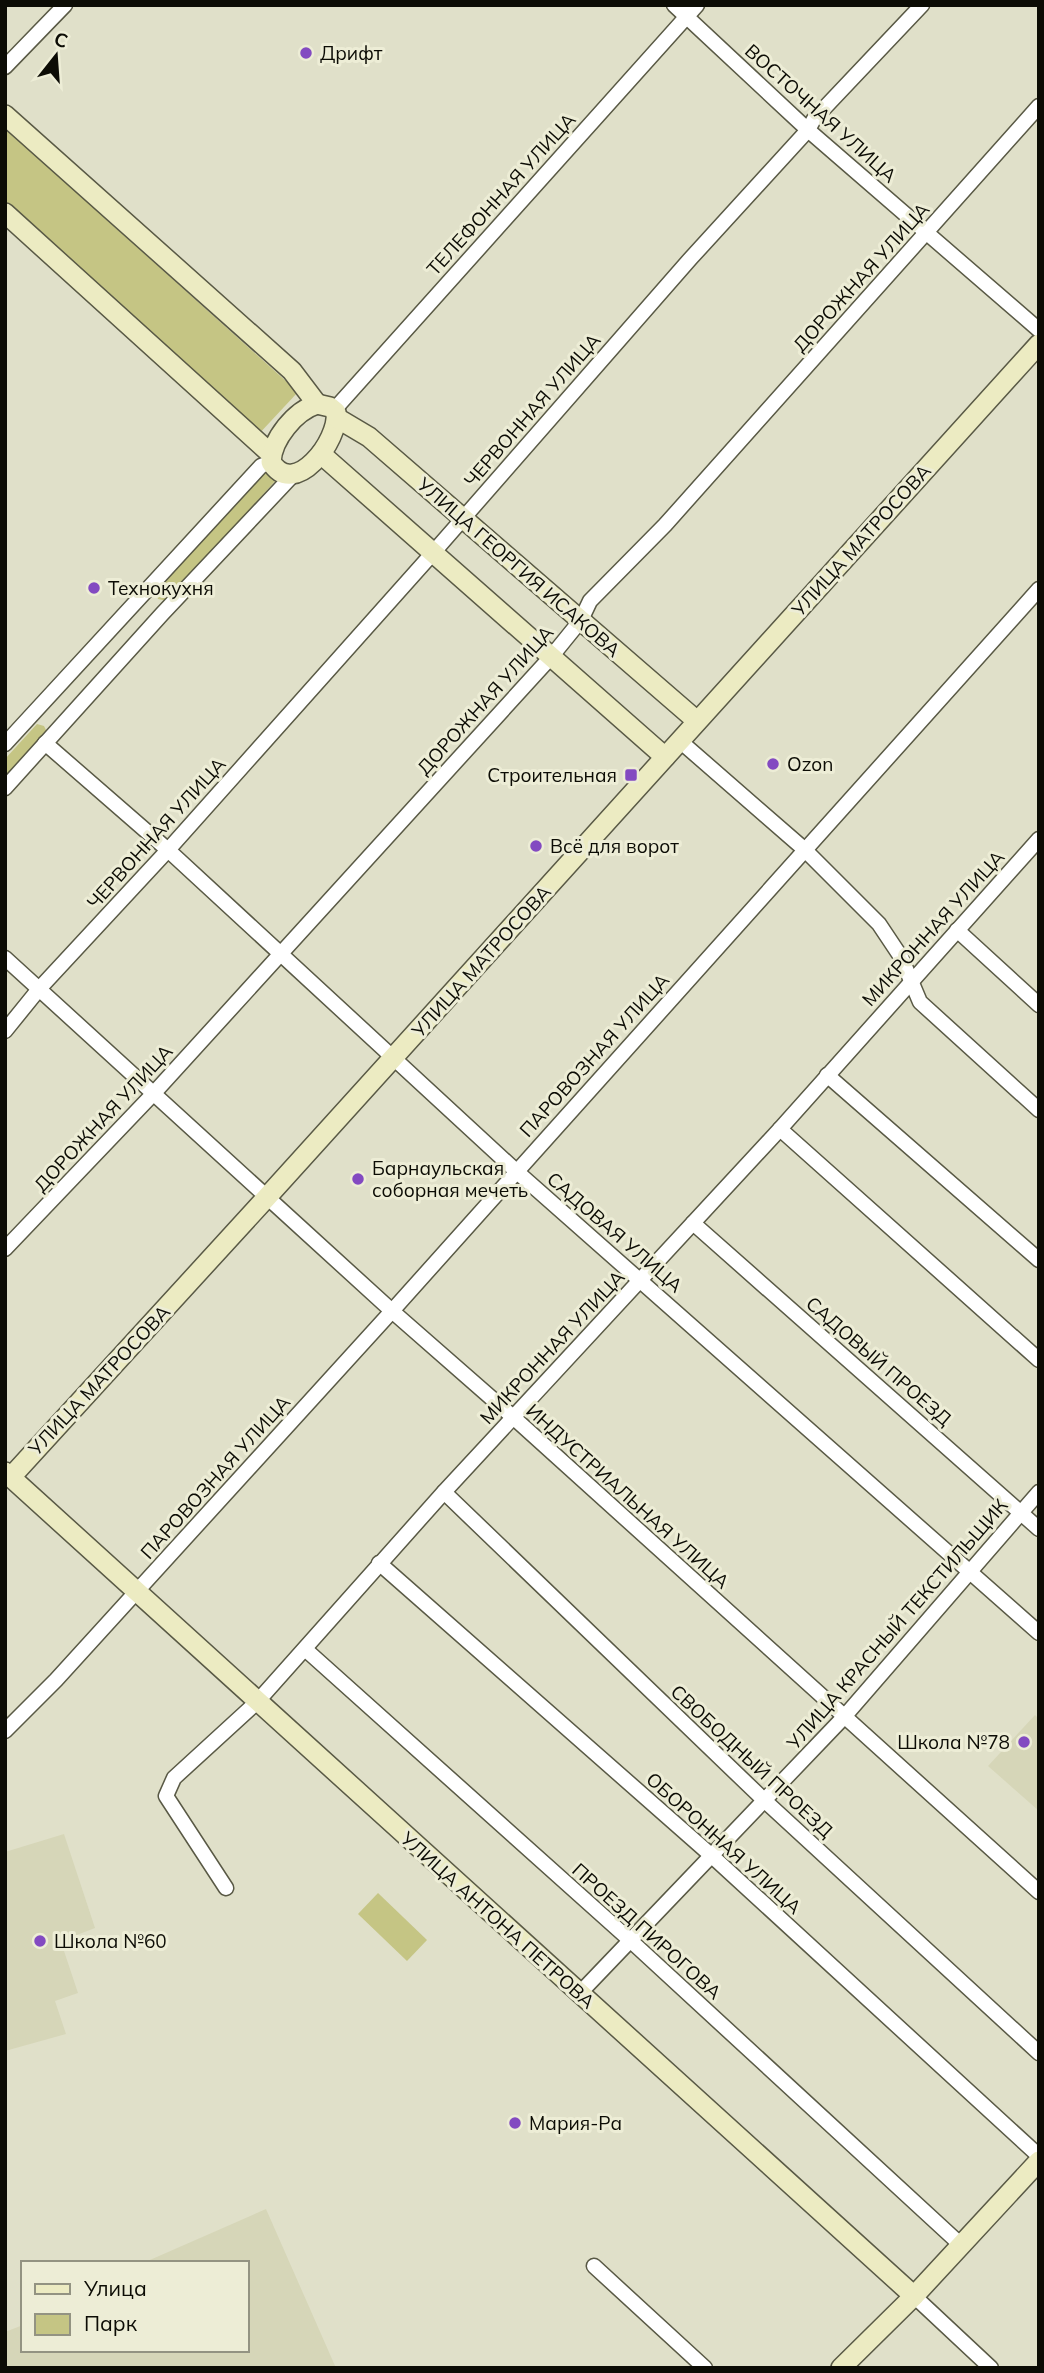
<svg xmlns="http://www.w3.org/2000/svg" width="1044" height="2373" font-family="Mulish,sans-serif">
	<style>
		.built { fill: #d6d6b8 }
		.green { fill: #c5c584 }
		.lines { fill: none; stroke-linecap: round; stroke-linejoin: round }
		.street-casing { stroke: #595945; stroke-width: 17 }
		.secondary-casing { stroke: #595945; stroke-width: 22 }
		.street { stroke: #fff; stroke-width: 14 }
		.secondary { stroke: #ecebc2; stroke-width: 19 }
		.poi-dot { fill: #834ac1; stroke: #ededd6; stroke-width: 2.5 }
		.labels { text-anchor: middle; stroke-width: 6; stroke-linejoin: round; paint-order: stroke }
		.poi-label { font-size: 19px; fill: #0c0c05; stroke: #ededd6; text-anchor: start }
		.street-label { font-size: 19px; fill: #0c0c05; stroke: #ededd6 }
	</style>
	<rect width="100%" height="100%" fill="#e0e0c9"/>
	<g class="built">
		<polygon points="1035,1715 1039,1719 1039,1811 988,1766"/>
		<polygon points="64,1834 95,1928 74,1936 77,1946 64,1951 78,1993 55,2001 66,2034 5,2051 5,1852"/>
		<polygon points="266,2209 336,2368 5,2368 5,2332 23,2325 23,2350 247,2350 247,2263 143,2263"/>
	</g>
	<g class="green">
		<polygon points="5,128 298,392 257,436 5,209"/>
		<polygon points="266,470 277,479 167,601 158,599 156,592"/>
		<polygon points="37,724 44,726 47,732 5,778 5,759"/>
		<polygon points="378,1893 427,1940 407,1961 358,1914"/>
	</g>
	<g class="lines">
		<g class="street-casing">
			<g id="street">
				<polyline points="674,5 808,130 1039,330"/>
				<polyline points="5,67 65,5"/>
				<polyline points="334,410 697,5"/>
				<polyline points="680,741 804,849 879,924 901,957 920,1002 1039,1110"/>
				<polyline points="45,743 168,850 516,1171 1039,1633"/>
				<polyline points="5,744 261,466 271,462"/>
				<polyline points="5,788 162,614 293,475"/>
				<polyline points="957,930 1039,1005"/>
				<polyline points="5,958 392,1311 513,1417 1039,1892"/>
				<polyline points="5,1031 39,989 168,850 432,554 691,258 808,130 814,119 922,5"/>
				<polyline points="827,1075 1039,1260"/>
				<polyline points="780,1129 1039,1360"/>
				<polyline points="693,1223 1039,1529"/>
				<polyline points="5,1249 154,1093 551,657 581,620 590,601 665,525 1039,106"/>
				<polyline points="444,1492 765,1801 1039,2053"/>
				<polyline points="379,1563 712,1856 1039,2156"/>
				<polyline points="305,1649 631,1941 961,2245"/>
				<polyline points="5,1731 56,1680 392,1311 1039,589"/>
				<polyline points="226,1888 166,1796 174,1778 257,1702 444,1492 780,1129 1039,839"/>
				<polyline points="579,1994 844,1717 1039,1492"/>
				<polyline points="594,2266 705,2368"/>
				<polyline points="914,2296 991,2368"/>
			</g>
		</g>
		<g class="secondary-casing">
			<g id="secondary">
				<polyline points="5,115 292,371 317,404"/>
				<polyline points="5,213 271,454"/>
				<path d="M 317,404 L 330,407 L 336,412 C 340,440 294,500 271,462 C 272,439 295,411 317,404 Z"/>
				<polyline points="337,418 369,437 697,721"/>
				<polyline points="321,454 665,757"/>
				<polyline points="5,1472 914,2296"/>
				<polyline points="11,1477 268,1196 1039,344"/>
				<polyline points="841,2368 914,2296 1039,2161"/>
			</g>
		</g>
		<use href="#street" class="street"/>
		<use href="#secondary" class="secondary"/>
	</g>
	<g class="poi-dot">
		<circle cx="306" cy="53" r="7"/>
		<circle cx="94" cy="588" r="7"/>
		<circle cx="773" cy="764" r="7"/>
		<rect x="624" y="768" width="14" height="14" rx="3.5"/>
		<circle cx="536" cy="846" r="7"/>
		<circle cx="358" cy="1179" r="7"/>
		<circle cx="1024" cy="1742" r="7"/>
		<circle cx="40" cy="1941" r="7"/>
		<circle cx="515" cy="2123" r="7"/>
	</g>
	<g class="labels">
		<g class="poi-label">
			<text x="320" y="60">Дрифт</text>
			<text x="108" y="595">Технокухня</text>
			<text x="787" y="771">Ozon</text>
			<text x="617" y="782" text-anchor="end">Строительная</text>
			<text x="550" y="853">Всё для ворот</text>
			<text x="372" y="1175">Барнаульская<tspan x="372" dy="22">соборная мечеть</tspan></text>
			<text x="1010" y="1749" text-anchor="end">Школа №78</text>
			<text x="54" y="1948">Школа №60</text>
			<text x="529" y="2130">Мария-Ра</text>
		</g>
		<g class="street-label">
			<text transform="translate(821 113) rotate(42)" y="7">ВОСТОЧНАЯ УЛИЦА</text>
			<text transform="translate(501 194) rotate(-48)" y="7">ТЕЛЕФОННАЯ УЛИЦА</text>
			<text transform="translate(861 277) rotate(-48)" y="7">ДОРОЖНАЯ УЛИЦА</text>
			<text transform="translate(532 410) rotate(-49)" y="7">ЧЕРВОННАЯ УЛИЦА</text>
			<text transform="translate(861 540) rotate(-48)" y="7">УЛИЦА МАТРОСОВА</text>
			<text transform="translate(519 567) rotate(41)" y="7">УЛИЦА ГЕОРГИЯ ИСАКОВА</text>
			<text transform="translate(485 700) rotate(-48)" y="7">ДОРОЖНАЯ УЛИЦА</text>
			<text transform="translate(156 833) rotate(-48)" y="7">ЧЕРВОННАЯ УЛИЦА</text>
			<text transform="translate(933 928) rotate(-48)" y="7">МИКРОННАЯ УЛИЦА</text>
			<text transform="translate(481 961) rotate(-48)" y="7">УЛИЦА МАТРОСОВА</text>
			<text transform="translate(594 1055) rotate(-48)" y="7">ПАРОВОЗНАЯ УЛИЦА</text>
			<text transform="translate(103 1118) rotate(-47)" y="7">ДОРОЖНАЯ УЛИЦА</text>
			<text transform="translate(615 1232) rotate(41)" y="7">САДОВАЯ УЛИЦА</text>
			<text transform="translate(552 1347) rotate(-47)" y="7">МИКРОННАЯ УЛИЦА</text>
			<text transform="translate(879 1361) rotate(41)" y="7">САДОВЫЙ ПРОЕЗД</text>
			<text transform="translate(99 1380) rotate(-47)" y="7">УЛИЦА МАТРОСОВА</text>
			<text transform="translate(215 1477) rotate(-48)" y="7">ПАРОВОЗНАЯ УЛИЦА</text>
			<text transform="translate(628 1496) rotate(42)" y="7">ИНДУСТРИАЛЬНАЯ УЛИЦА</text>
			<text transform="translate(897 1624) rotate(-49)" y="7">УЛИЦА КРАСНЫЙ ТЕКСТИЛЬЩИК</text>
			<text transform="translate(752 1761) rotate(43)" y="7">СВОБОДНЫЙ ПРОЕЗД</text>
			<text transform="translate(724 1843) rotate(42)" y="7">ОБОРОННАЯ УЛИЦА</text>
			<text transform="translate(498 1920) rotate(42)" y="7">УЛИЦА АНТОНА ПЕТРОВА</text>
			<text transform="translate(647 1931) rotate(42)" y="7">ПРОЕЗД ПИРОГОВА</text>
		</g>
	</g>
	<rect width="1044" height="2373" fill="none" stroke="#0c0c05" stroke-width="14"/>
	<rect x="21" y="2261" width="228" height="91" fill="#ededd6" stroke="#939382" stroke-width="2"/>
	<rect x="35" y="2284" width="35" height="10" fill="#ecebc2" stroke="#939382" stroke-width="2"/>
	<text x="84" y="2296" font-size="21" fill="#0c0c05">Улица</text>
	<rect x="35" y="2314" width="35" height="21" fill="#c5c584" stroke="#939382" stroke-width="2"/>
	<text x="84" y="2331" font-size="21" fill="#0c0c05">Парк</text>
	<g transform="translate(56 56) rotate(17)" stroke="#ededd6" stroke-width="5" paint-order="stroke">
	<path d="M0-5L12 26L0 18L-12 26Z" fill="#0c0c05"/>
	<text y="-10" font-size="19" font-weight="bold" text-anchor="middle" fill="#0c0c05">С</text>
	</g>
</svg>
